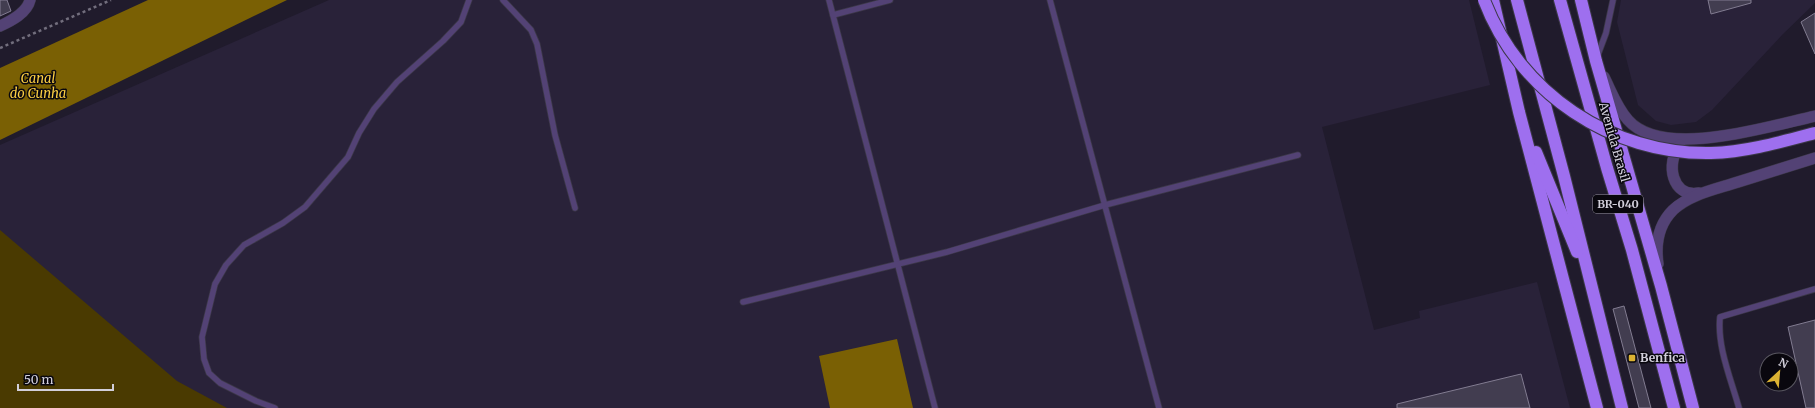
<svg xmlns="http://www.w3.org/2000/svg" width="1815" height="408" font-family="Merriweather,serif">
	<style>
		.built { fill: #292239 }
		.green { fill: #4a3a01 }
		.water { fill: #7a6004 }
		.building { fill: #423d50; stroke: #827c91 }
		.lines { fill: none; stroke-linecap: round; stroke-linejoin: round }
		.lane-casing { stroke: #3c3848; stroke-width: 7 }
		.street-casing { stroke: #3c3848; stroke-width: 12 }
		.highway-casing { stroke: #3c3848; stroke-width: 14 }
		.path { stroke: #726e7d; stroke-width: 2.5; stroke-dasharray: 3 3; stroke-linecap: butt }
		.lane { stroke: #534275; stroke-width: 5.5 }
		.street { stroke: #534275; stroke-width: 11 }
		.highway { stroke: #9e6fef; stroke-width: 12 }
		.highway-bridge-casing { stroke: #3c3848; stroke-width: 14; stroke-linecap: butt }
		.highway-bridge { stroke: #9e6fef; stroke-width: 12 }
		.poi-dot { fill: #dbb233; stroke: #09070e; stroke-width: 1.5 }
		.labels { text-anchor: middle; stroke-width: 3; stroke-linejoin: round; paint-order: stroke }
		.shield { fill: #09070e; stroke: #96939e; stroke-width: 1 }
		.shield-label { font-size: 11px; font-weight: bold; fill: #d2cfdb }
		.street-label { font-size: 12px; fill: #d2cfdb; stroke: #09070e }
		.poi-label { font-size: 12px; font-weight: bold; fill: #d2cfdb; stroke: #09070e; text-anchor: start }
		.water-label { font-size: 13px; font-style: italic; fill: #fbce43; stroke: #09070e }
	</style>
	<rect width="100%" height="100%" fill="#201b2c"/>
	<g class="built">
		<polygon points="329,0 1469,0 1490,85 1322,127 1374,330 1420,318 1419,311 1537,282 1570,408 0,408 0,145"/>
		<polygon points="1621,0 1815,0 1815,3 1783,34 1712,110 1696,122 1671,125 1656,121 1638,105 1617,22"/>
	</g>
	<polygon class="green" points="0,230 177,381 227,408 0,408"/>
	<g class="water">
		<polygon points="148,0 287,0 0,140 0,68"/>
		<polygon points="897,339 913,408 830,408 819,356"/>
	</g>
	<g class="building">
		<polygon points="0,0 7,0 11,11 0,16"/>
		<polygon points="1708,0 1751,0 1751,3 1711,14"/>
		<polygon points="1815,13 1815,54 1801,22"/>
		<polygon points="1624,306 1651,408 1639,408 1613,309"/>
		<polygon points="1815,320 1815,408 1806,408 1788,327"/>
		<polygon points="1521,374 1530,408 1397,408 1397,404"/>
	</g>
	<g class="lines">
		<g class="lane-casing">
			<g id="lane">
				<polyline points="503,0 531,30 537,44 555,135 575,208"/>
				<polyline points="829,0 935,408"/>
				<polyline points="1050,0 1159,408"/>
				<polyline points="833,15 890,0"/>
				<polyline points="1597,57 1606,33 1613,0"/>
				<polyline points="743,302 947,252 1105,205 1298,155"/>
				<polyline points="275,408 256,401 220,383 209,373 204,359 202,337 215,284 226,265 244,245 283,223 305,207 348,157 359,133 374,109 397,82 443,41 461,22 469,0"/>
				<path d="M 1739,408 C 1731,379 1717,347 1720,317 L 1815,289"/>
			</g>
		</g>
		<g class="street-casing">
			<g id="street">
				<path d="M 0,26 C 11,21 27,13 30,0"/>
				<path d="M 1604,77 C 1611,91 1617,108 1628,120 C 1663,160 1770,126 1815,116"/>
				<path d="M 1680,145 C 1665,163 1672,198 1699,193"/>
				<path d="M 1658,264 C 1655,243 1658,225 1673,210 C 1690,194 1717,189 1738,182 C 1764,174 1789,166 1815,158"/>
			</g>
		</g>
		<g class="highway-casing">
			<g id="highway">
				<polyline points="1493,0 1519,112 1597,408"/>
				<polyline points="1517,0 1564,176 1622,408"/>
				<polyline points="1560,0 1607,168 1632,250 1674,408"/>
				<polyline points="1581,0 1596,61 1661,286 1693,408"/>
				<polyline points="1536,152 1577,252"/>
			</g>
		</g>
		<polyline class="path" points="0,48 111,0"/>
		<use href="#lane" class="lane"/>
		<use href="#street" class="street"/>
		<use href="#highway" class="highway"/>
		<g class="highway-bridge-casing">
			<path id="highway-bridge" d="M 1484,0 C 1519,93 1612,155 1711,153 C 1746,152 1781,142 1815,133"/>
		</g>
		<use href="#highway-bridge" class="highway-bridge"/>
	</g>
	<rect class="poi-dot" x="1628" y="354" width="8" height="8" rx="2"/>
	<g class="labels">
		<rect class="shield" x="1593" y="195" width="50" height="18" rx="3"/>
		<g class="shield-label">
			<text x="1618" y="208">BR-040</text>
		</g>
		<g class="street-label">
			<text transform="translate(1614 142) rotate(74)" y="4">Avenida Brasil</text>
		</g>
		<g class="poi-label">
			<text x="1640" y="362">Benfica</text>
		</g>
		<g class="water-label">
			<text x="38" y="83">Canal<tspan x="38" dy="15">do Cunha</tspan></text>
		</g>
	</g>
	<g transform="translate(1779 372) rotate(26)"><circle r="19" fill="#09070e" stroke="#595760"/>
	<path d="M0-3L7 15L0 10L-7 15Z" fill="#dbb233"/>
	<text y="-6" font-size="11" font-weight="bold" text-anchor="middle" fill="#d2cfdb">N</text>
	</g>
	<path d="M18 384v6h95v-6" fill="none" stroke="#d2cfdb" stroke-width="2"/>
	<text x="24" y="384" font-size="12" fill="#d2cfdb" stroke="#09070e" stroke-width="3" paint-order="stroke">50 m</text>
</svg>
